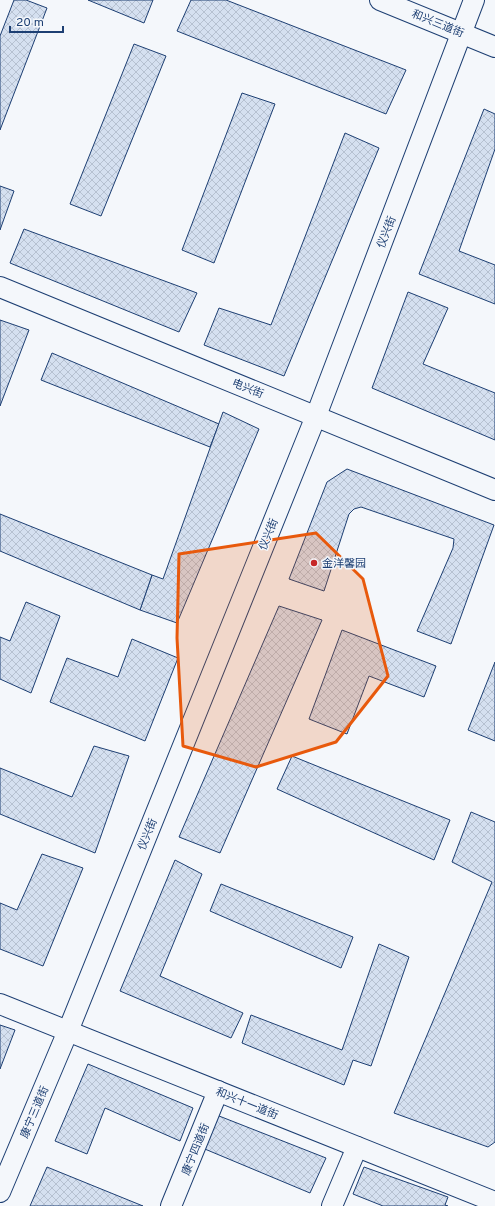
<svg xmlns="http://www.w3.org/2000/svg" width="495" height="1206" font-family="Overpass,'Noto Sans SC',sans-serif">
	<style>
		.building { fill: url(#building-cross-hatch); stroke: #1d3f73 }
		.lines { fill: none; stroke-linecap: round; stroke-linejoin: round }
		.minor-casing { stroke: #1d3f73; stroke-width: 22 }
		.minor { stroke: #f4f7fb; stroke-width: 20 }
		.marked { fill: #e8590c; fill-opacity: 0.2; stroke: #e8590c; stroke-width: 3; stroke-linejoin: round }
		.poi-dot { fill: #c62828; stroke: #f4f7fb; stroke-width: 1.5 }
		.labels { text-anchor: middle; stroke-width: 3; stroke-linejoin: round; paint-order: stroke }
		.street-label { font-size: 11px; fill: #1d3f73; stroke: #f4f7fb }
		.poi-label { font-size: 11px; fill: #1d3f73; stroke: #f4f7fb; text-anchor: start }
	</style>
	<defs>
		<pattern id="building-cross-hatch" width="8" height="8" patternUnits="userSpaceOnUse"><rect width="8" height="8" fill="#d5e0f0"/><path d="M0 0l8 8M0 8l8-8" fill="none" stroke="#b6c1d1"/></pattern>
	</defs>
	<rect width="100%" height="100%" fill="#f4f7fb"/>
	<g class="building">
		<polygon points="14,0 26,0 47,8 0,130 0,36"/>
		<polygon points="88,0 153,0 144,23"/>
		<polygon points="191,0 226,0 406,70 386,114 177,31"/>
		<polygon points="134,44 166,56 101,216 70,204"/>
		<polygon points="242,93 275,104 214,263 182,250"/>
		<polygon points="484,109 495,114 495,149 459,251 495,265 495,304 419,274"/>
		<polygon points="345,133 379,148 284,376 204,345 219,308 271,325"/>
		<polygon points="0,186 14,191 0,230"/>
		<polygon points="24,229 197,293 179,332 10,263"/>
		<polygon points="408,292 448,308 423,364 495,393 495,440 372,388"/>
		<polygon points="0,320 29,330 0,406"/>
		<polygon points="52,353 219,424 210,447 41,380"/>
		<polygon points="223,412 259,429 177,623 140,610 152,575 163,579"/>
		<polygon points="347,469 494,525 451,644 417,631 453,548 454,539 361,507 354,509 349,514 324,591 289,579 327,482"/>
		<polygon points="0,514 152,575 140,610 0,551"/>
		<polygon points="26,602 60,616 31,693 0,679 0,637 10,641"/>
		<polygon points="279,606 322,620 220,853 179,837"/>
		<polygon points="342,630 436,666 424,697 369,676 347,734 309,719"/>
		<polygon points="132,639 178,658 145,741 50,702 67,658 118,677"/>
		<polygon points="495,662 495,741 468,730"/>
		<polygon points="94,746 129,756 95,853 0,814 0,768 72,797"/>
		<polygon points="292,756 450,820 434,860 277,789"/>
		<polygon points="471,812 495,822 495,1142 488,1147 394,1113 492,882 452,862"/>
		<polygon points="42,854 83,868 43,966 0,949 0,903 17,910"/>
		<polygon points="175,860 202,874 160,976 243,1013 231,1038 120,991"/>
		<polygon points="221,884 353,937 341,968 210,911"/>
		<polygon points="379,944 409,957 371,1066 353,1060 344,1085 242,1043 251,1015 342,1050"/>
		<polygon points="0,1025 15,1030 0,1069"/>
		<polygon points="88,1064 193,1108 180,1141 105,1108 87,1154 55,1141"/>
		<polygon points="214,1114 326,1158 310,1193 200,1147"/>
		<polygon points="47,1167 143,1206 30,1206"/>
		<polygon points="364,1167 448,1197 445,1205 448,1206 383,1206 353,1194"/>
	</g>
	<g class="lines">
		<g class="minor-casing">
			<g id="minor">
				<polyline points="380,0 495,47"/>
				<polyline points="0,287 495,490"/>
				<polyline points="0,1004 495,1202"/>
				<polyline points="0,1192 68,1031 316,416 474,0"/>
				<polyline points="171,1206 218,1091"/>
				<polyline points="332,1206 357,1147"/>
			</g>
		</g>
		<use href="#minor" class="minor"/>
	</g>
	<path class="marked" d="M 316,533 L 363,579 L 388,676 L 336,742 L 256,767 L 183,746 L 177,638 L 179,554 Z"/>
	<circle class="poi-dot" cx="314" cy="563" r="4"/>
	<g class="labels">
		<g class="street-label">
			<text transform="translate(438 23) rotate(22)" y="4">和兴三道街</text>
			<text transform="translate(386 232) rotate(-69)" y="4">仪兴街</text>
			<text transform="translate(248 388) rotate(22)" y="4">电兴街</text>
			<text transform="translate(268 534) rotate(-68)" y="4">仪兴街</text>
			<text transform="translate(147 834) rotate(-68)" y="4">仪兴街</text>
			<text transform="translate(247 1103) rotate(22)" y="4">和兴十一道街</text>
			<text transform="translate(34 1112) rotate(-67)" y="4">康宁三道街</text>
			<text transform="translate(195 1149) rotate(-68)" y="4">康宁四道街</text>
		</g>
		<g class="poi-label">
			<text x="322" y="567">金洋馨园</text>
		</g>
	</g>
	<path d="M10 26v6h53v-6" fill="none" stroke="#1d3f73" stroke-width="2"/>
	<text x="16" y="26" font-size="12" fill="#1d3f73" stroke="#f4f7fb" stroke-width="3" paint-order="stroke">20 m</text>
</svg>
